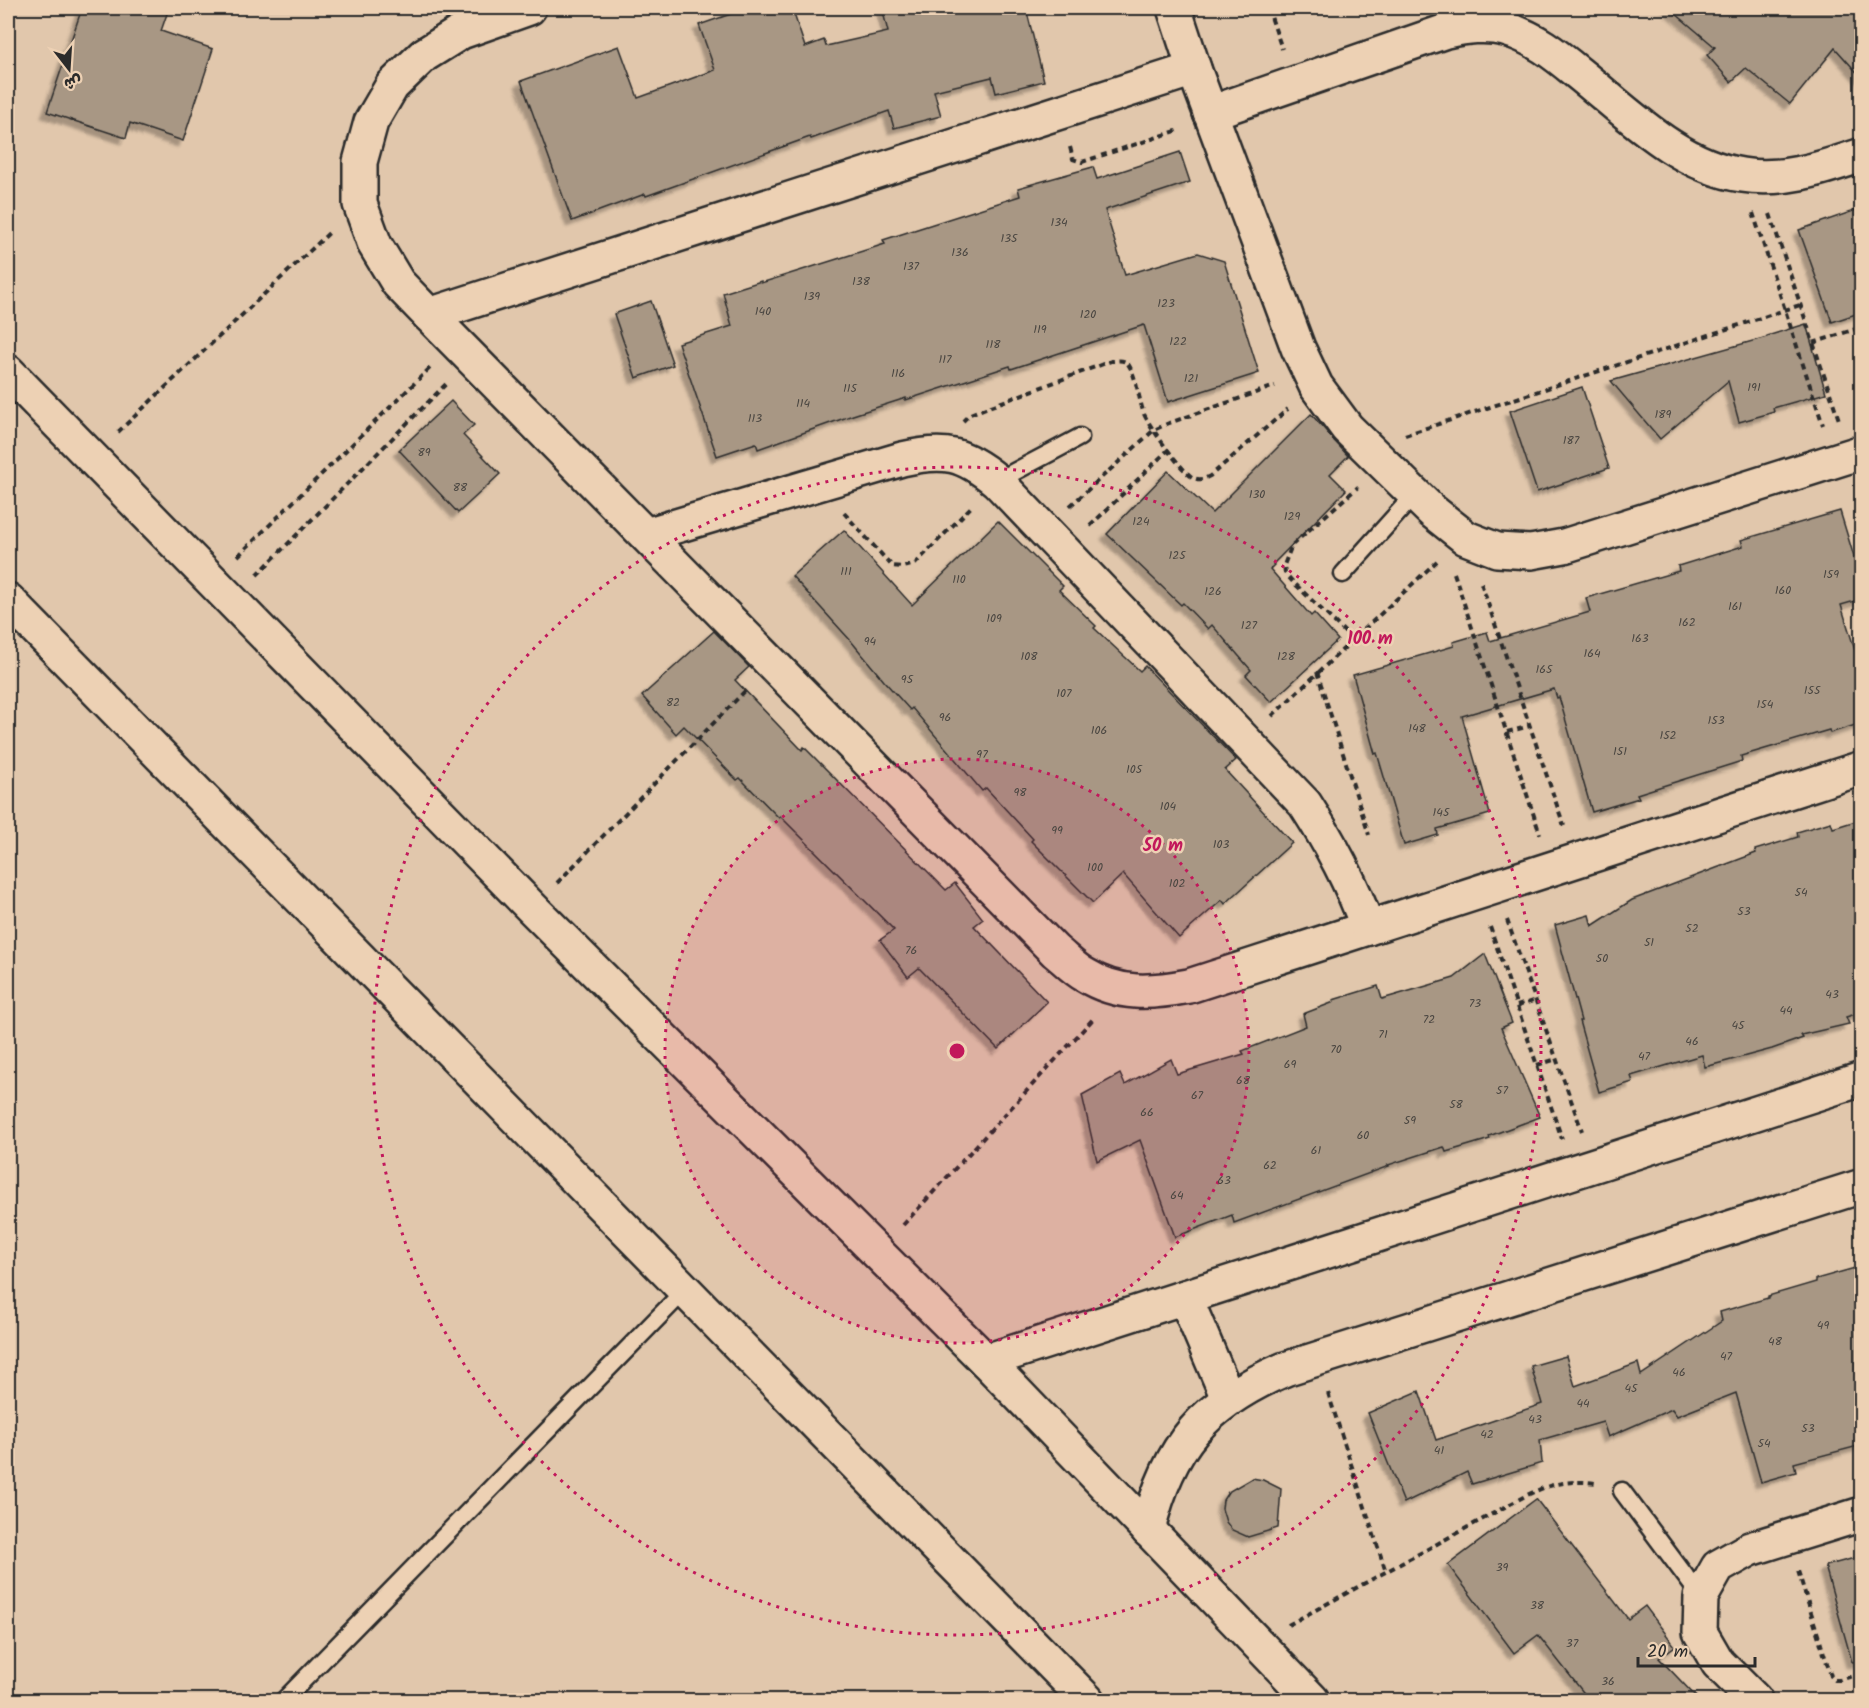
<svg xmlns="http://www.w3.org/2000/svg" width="1869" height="1708" font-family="Kalam,'Playpen Sans Arabic',sans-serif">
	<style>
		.building { fill: #a89784; stroke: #2b2b2b; stroke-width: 1.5; filter: url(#shadow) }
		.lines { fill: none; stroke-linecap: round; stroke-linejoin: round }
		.lane-casing { stroke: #2b2b2b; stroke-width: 21 }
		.street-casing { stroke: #2b2b2b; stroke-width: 38 }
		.secondary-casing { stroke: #2b2b2b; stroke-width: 38 }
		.path { stroke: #2b2b2b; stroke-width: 4; stroke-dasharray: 6 4.5; stroke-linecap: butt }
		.lane { stroke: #edd1b4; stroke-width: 16 }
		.street { stroke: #edd1b4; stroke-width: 33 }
		.secondary { stroke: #edd1b4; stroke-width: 33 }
		.ring { fill: none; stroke: #c2185b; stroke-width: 3; stroke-dasharray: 3 6 }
		.labels { text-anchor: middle; stroke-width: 5; stroke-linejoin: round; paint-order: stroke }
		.number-label { font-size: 12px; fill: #4a4641 }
		.centre { fill: #c2185b; stroke: #edd1b4; stroke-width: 3 }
		.ring-label { font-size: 18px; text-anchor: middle; font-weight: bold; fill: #c2185b; stroke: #edd1b4; stroke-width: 5; stroke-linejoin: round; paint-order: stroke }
	</style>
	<defs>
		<filter id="shadow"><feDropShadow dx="-5.5" dy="5.5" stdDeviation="1.5" flood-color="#0004"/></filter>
	</defs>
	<rect width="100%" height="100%" fill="#e1c7ac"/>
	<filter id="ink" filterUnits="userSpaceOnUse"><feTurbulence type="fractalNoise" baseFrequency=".0167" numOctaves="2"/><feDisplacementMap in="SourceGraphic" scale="12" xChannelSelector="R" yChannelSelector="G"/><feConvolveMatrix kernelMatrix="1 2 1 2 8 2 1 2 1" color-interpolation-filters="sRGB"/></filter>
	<g filter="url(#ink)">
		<g class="building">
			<polygon points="82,8 169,8 161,31 213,49 183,141 130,123 126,138 47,112"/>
			<polygon points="748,8 792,8 805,47 824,40 826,46 888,32 882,8 1026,8 1044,81 996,93 992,77 934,91 941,116 894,128 889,111 811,139 810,137 646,196 645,194 572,221 521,81 619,46 638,98 715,70 699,25"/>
			<polygon points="1669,8 1862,8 1862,78 1835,48 1790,104 1746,68 1731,82 1707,55 1715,47"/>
			<polygon points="1180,152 1190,182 1105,210 1125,275 1198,253 1224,261 1259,373 1168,402 1144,325 1011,369 1010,366 906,400 906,398 853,415 758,449 756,443 717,456 678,343 732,326 723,293 761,281 761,283 885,244 883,240 1020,196 1018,188 1093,167 1097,179"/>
			<polygon points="1862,208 1862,312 1832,322 1799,230"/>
			<polygon points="651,301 673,365 636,378 614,314"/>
			<polygon points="1806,324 1826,393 1773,408 1774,412 1739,422 1728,381 1660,439 1611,381 1767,337 1767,336"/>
			<polygon points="1582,387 1609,468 1537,492 1510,411"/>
			<polygon points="451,401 474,425 463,435 500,474 458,513 399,450"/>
			<polygon points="1311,414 1348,456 1330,474 1346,490 1273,564 1274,565 1270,569 1311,616 1314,613 1338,640 1271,702 1246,675 1251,670 1212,625 1208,629 1183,603 1181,605 1107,534 1168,471 1212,513"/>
			<polygon points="1840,511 1862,583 1862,599 1841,605 1862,673 1862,723 1830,733 1829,730 1741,756 1742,761 1637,794 1639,798 1592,812 1559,697 1557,698 1554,689 1462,716 1490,814 1437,829 1438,835 1404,845 1377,753 1375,754 1353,675 1454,646 1453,642 1487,632 1490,641 1590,612 1586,598 1679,571 1678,566 1743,546 1741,540"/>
			<polygon points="998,521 1063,586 1059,590 1096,626 1094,628 1140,671 1145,666 1236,760 1225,770 1292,843 1225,904 1222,900 1179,938 1123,874 1093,903 1031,841 1033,839 986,788 982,791 912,708 910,710 884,681 851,641 792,576 844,530 912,605"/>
			<polygon points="714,631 749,667 735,680 802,750 804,747 946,890 955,883 983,919 974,926 1047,1002 998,1049 919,968 908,977 880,940 894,930 780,816 779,818 740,778 737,780 684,726 676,734 642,696"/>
			<polygon points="1862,819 1862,1012 1846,1017 1849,1024 1801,1035 1803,1038 1772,1049 1705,1067 1702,1055 1631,1076 1633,1082 1599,1092 1579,1021 1581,1021 1555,925 1589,915 1592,926 1632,900 1756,853 1755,850 1798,837 1797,832 1831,822 1833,828"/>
			<polygon points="1485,954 1512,1023 1501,1028 1540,1117 1489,1136 1490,1139 1446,1152 1444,1147 1388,1165 1389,1166 1234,1223 1232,1215 1175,1237 1140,1140 1097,1161 1082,1095 1120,1074 1125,1085 1171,1059 1177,1074 1244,1054 1242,1051 1306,1026 1303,1014 1334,1002 1333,1000 1378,986 1382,999 1454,978"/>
			<polygon points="1862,1266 1862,1445 1794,1463 1796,1472 1761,1482 1736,1393 1677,1416 1672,1409 1608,1437 1603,1422 1540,1440 1542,1463 1472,1484 1467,1472 1404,1503 1368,1413 1419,1391 1436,1440 1542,1404 1531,1366 1566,1356 1575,1386 1638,1363 1641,1375 1722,1321 1720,1312 1768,1298 1768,1296 1816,1282 1816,1279"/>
			<polygon points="1252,1478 1263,1480 1281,1489 1278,1528 1248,1537 1232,1530 1226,1522 1222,1509 1223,1500 1228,1492"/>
			<polygon points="1536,1499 1628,1619 1645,1606 1675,1646 1659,1658 1700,1701 1590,1701 1538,1635 1514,1653 1448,1565"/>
			<polygon points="1862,1556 1862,1661 1852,1662 1825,1566"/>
		</g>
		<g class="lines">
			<g class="lane-casing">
				<g id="lane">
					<polyline points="997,481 1080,437"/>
					<polyline points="1343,574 1415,494"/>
					<polyline points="1622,1491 1701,1597"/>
					<polyline points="284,1700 684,1291"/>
				</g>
			</g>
			<g class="street-casing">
				<g id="street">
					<path d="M 529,8 L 461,32 L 424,55 L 392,86 L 371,122 L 360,162 L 360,204 L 375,245 L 398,283 L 429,315 L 1055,951 C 1065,959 1074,969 1085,975 C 1119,996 1152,993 1189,986 L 1862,768"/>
					<polyline points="1174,8 1194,69 1298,348 1316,386 1347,428 1432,511 1466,538 1497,550 1531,552 1564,546 1862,452"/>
					<path d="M 1210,113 L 1446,31 C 1466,27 1485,24 1505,29 C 1534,37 1555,54 1578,73 C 1627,112 1677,165 1742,175 C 1783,182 1823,168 1862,155"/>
					<polyline points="429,315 1194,69"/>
					<path d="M 646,535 L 902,459 C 945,449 963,453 997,481 L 1305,804 C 1332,846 1351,882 1368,928"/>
					<polyline points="1755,1700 1718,1663 1700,1632 1701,1597 1718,1567 1750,1549 1862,1514"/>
				</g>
			</g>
			<g class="secondary-casing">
				<g id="secondary">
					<polyline points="8,372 532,908 986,1361 1312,1700"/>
					<polyline points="8,600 1087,1700"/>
					<polyline points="1185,1297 1228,1398"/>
					<polyline points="986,1361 1862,1079"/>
					<path d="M 1148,1530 C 1168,1445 1205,1403 1285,1369 L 1862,1186"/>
				</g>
			</g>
			<g class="path">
				<polyline points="1268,8 1282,49"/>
				<polyline points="1070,147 1073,159 1082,162 1179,130"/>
				<polyline points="1753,213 1823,425"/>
				<polyline points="1770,214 1839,420"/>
				<polyline points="1813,343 1862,327"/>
				<path d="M 963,421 L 970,414 L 1111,361 C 1117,361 1124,359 1128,364 C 1136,375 1139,400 1144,414 C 1149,426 1181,470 1192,477 C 1199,481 1204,479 1210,476 L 1288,409"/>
				<polyline points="118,432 331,231"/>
				<polyline points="1405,435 1800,305"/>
				<polyline points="1070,506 1154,430 1169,423 1275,386"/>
				<polyline points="844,513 892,566 904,567 915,564 971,507"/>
				<polyline points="1090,526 1169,449"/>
				<polyline points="238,556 430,368"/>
				<polyline points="1454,573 1540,834"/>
				<polyline points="257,575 446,384"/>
				<polyline points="1481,583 1564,826"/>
				<polyline points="1353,640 1292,581 1285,573 1284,565 1292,545 1358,487"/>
				<polyline points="1317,672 1369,835"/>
				<polyline points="1272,716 1437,561"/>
				<polyline points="1507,732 1530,726"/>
				<polyline points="557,883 747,689"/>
				<polyline points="1507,920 1582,1131"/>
				<polyline points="1490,927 1562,1139"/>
				<polyline points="1517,1006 1536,1000"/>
				<polyline points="1537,1065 1557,1059"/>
				<polyline points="903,1225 1093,1019"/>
				<polyline points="1328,1393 1386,1572"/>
				<polyline points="1798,1571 1831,1676 1835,1680 1840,1680 1862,1673"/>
				<path d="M 1288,1625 L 1527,1495 C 1552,1483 1568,1480 1596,1483"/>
			</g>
			<use href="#lane" class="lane"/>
			<use href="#street" class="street"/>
			<use href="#secondary" class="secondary"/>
		</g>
	</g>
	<circle cx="957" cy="1051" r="292" fill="#c2185b" fill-opacity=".12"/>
	<g class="ring">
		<circle cx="957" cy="1051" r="292"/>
		<circle cx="957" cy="1051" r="584"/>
	</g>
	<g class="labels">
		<g class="number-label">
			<text x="1059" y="226">134</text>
			<text x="1009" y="242">135</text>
			<text x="960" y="256">136</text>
			<text x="911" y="270">137</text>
			<text x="861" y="285">138</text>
			<text x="812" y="300">139</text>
			<text x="1166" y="307">123</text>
			<text x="763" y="315">140</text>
			<text x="1088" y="318">120</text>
			<text x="1040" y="333">119</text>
			<text x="1178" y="345">122</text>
			<text x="993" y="348">118</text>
			<text x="945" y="363">117</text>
			<text x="898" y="377">116</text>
			<text x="1191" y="382">121</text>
			<text x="1754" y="391">191</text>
			<text x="850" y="392">115</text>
			<text x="803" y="407">114</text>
			<text x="1663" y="418">189</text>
			<text x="755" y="422">113</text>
			<text x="1571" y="444">187</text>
			<text x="424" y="456">89</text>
			<text x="460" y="491">88</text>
			<text x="1257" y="498">130</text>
			<text x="1292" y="520">129</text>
			<text x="1141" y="525">124</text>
			<text x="1177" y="559">125</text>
			<text x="846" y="575">111</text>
			<text x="1831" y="578">159</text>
			<text x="959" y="583">110</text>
			<text x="1783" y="594">160</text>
			<text x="1213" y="595">126</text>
			<text x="1735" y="610">161</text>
			<text x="994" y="622">109</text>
			<text x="1687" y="626">162</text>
			<text x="1249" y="629">127</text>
			<text x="1640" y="642">163</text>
			<text x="870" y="645">94</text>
			<text x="1592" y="657">164</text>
			<text x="1029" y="660">108</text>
			<text x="1286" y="660">128</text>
			<text x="1544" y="673">165</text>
			<text x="907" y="683">95</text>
			<text x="1812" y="694">155</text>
			<text x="1064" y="697">107</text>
			<text x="673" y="706">82</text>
			<text x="1765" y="708">154</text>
			<text x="945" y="721">96</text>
			<text x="1716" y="724">153</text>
			<text x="1417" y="732">148</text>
			<text x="1099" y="734">106</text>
			<text x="1668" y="739">152</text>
			<text x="1620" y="755">151</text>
			<text x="982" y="758">97</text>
			<text x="1134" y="773">105</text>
			<text x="1020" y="796">98</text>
			<text x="1168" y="810">104</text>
			<text x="1441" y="816">145</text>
			<text x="1057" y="834">99</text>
			<text x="1221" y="848">103</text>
			<text x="1095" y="871">100</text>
			<text x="1177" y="887">102</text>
			<text x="1801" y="896">54</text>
			<text x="1744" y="915">53</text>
			<text x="1692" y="932">52</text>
			<text x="1649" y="946">51</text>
			<text x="911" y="954">76</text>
			<text x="1602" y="962">50</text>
			<text x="1832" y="998">43</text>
			<text x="1475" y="1007">73</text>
			<text x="1786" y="1014">44</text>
			<text x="1429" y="1023">72</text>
			<text x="1738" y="1029">45</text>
			<text x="1383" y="1038">71</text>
			<text x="1692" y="1045">46</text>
			<text x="1336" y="1053">70</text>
			<text x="1644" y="1060">47</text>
			<text x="1290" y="1068">69</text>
			<text x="1243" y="1084">68</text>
			<text x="1502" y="1094">57</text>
			<text x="1197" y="1099">67</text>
			<text x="1456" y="1108">58</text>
			<text x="1147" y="1116">66</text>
			<text x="1410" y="1124">59</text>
			<text x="1363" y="1139">60</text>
			<text x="1316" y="1154">61</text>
			<text x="1270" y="1169">62</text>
			<text x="1224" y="1184">63</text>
			<text x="1177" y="1199">64</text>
			<text x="1823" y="1329">49</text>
			<text x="1775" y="1345">48</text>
			<text x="1726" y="1360">47</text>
			<text x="1679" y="1376">46</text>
			<text x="1631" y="1392">45</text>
			<text x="1583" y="1407">44</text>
			<text x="1535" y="1423">43</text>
			<text x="1808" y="1432">53</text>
			<text x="1487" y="1438">42</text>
			<text x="1764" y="1447">54</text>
			<text x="1439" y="1454">41</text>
			<text x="1502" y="1571">39</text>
			<text x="1537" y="1609">38</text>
			<text x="1572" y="1647">37</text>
			<text x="1608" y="1685">36</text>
		</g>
	</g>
	<circle cx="957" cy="1051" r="9" class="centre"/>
	<g class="ring-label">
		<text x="1370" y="644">100 m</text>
		<text x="1163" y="851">50 m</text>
	</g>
	<rect width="1869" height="1708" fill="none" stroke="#edd1b4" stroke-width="30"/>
	<rect x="15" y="15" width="1839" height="1678" fill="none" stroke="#2b2b2b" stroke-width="2" filter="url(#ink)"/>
	<g transform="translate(69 69) rotate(163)" stroke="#edd1b4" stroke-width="4.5" paint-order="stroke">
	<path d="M0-4.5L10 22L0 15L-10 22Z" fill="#2b2b2b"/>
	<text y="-9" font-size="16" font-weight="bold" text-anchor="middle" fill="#2b2b2b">ش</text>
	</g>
	<path d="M1638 1657v9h117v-9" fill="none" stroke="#2b2b2b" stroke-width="3"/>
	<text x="1647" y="1657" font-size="18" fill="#2b2b2b" stroke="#edd1b4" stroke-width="4.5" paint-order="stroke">20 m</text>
</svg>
